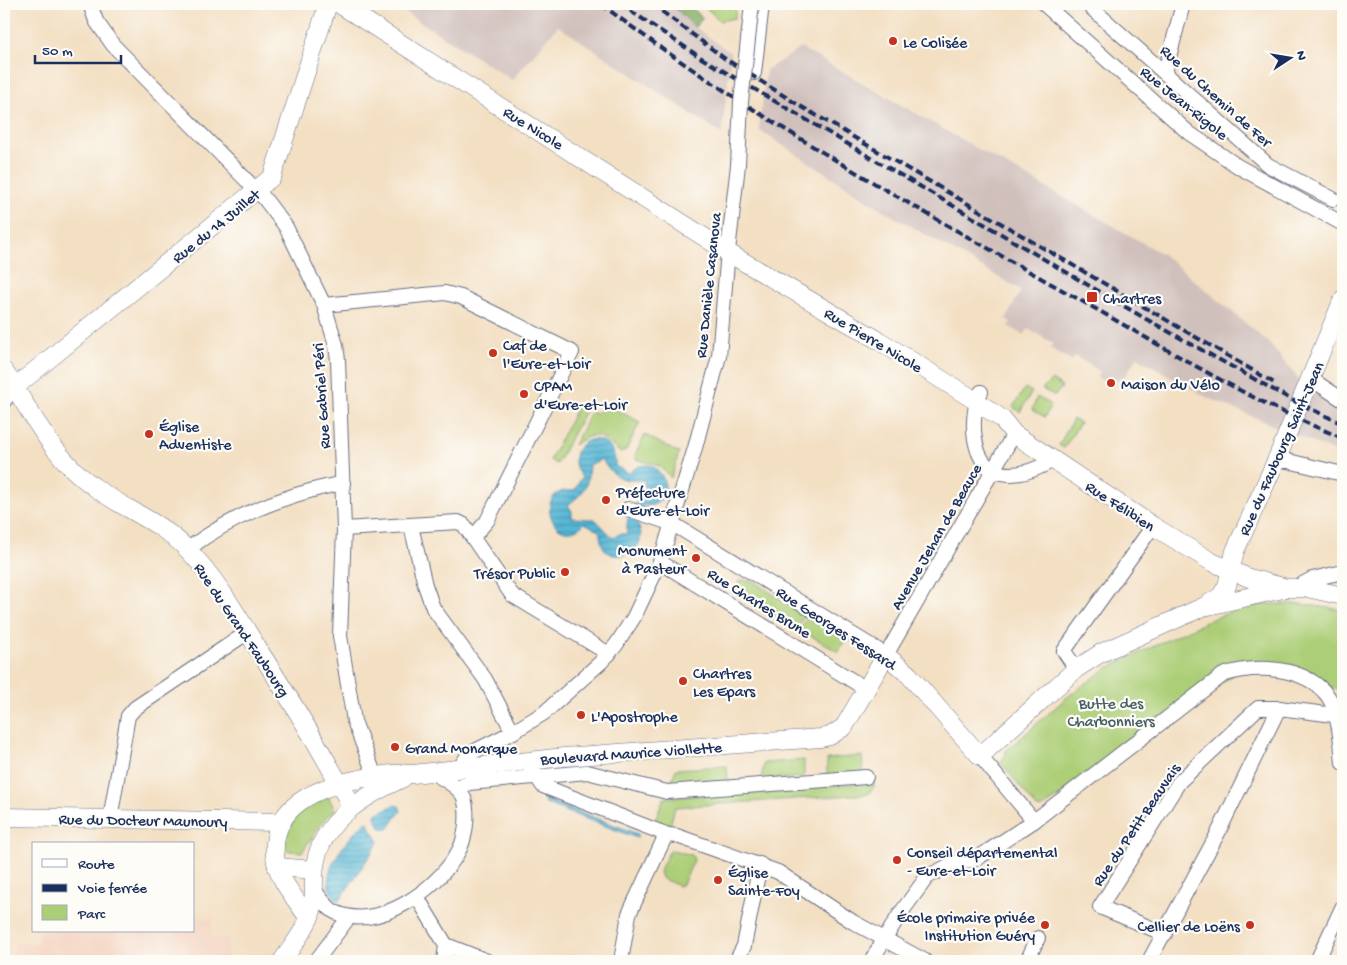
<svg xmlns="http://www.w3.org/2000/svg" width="1347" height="965" font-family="'Gochi Hand',sans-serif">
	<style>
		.built { fill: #f4d3c0 }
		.railway { fill: #d0c0bc }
		.green { fill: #acce76; stroke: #647e6a }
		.forest { fill: url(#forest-firs); stroke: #527062 }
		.water { fill: url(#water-rules); stroke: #38739a; fill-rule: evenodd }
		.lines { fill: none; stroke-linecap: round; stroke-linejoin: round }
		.minor-casing { stroke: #676d81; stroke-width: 16 }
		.major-casing { stroke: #676d81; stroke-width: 19 }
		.minor { stroke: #fff; stroke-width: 14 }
		.major { stroke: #fff; stroke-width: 18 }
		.rail { stroke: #1b2f5e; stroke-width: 4; stroke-dasharray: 8 4; stroke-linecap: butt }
		.minor-bridge-casing { stroke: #676d81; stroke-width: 16; stroke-linecap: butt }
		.minor-bridge { stroke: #fff; stroke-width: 14 }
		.poi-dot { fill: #c8321e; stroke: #fdfcf7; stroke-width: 2 }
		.labels { text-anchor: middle; stroke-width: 4.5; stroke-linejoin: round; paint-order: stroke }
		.poi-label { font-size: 16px; fill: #1b2f5e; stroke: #fdfcf7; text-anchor: start }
		.street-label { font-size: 16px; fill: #1b2f5e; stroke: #fdfcf7 }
		.park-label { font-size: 16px; fill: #465f65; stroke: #fdfcf7 }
	</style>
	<defs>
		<pattern id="forest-firs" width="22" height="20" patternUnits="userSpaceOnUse" patternTransform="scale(1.25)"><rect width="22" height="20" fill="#89b167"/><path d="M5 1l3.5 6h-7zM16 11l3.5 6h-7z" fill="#6f9058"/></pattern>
		<pattern id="water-rules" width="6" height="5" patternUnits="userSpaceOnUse" patternTransform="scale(1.25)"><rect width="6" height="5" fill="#56b7d5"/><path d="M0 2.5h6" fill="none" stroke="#4695b0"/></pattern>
	</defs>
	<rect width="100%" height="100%" fill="#fdfcf7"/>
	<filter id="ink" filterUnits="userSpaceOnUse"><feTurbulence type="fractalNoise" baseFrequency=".02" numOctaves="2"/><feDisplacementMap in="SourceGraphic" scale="10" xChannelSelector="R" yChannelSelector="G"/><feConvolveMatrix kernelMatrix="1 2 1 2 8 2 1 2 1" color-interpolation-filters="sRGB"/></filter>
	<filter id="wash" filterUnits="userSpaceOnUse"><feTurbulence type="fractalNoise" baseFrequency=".0096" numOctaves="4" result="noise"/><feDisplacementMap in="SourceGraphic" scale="20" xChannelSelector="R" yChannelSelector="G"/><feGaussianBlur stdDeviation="1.12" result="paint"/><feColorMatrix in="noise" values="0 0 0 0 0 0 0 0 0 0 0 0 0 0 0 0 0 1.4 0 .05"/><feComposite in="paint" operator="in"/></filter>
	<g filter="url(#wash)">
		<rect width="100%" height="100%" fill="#f3dfc2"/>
		<polygon class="built" points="194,918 212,919 212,938 228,938 227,961 13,961 14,943 38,944 39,931 194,931"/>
		<g class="railway">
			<polygon points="396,4 671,4 695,27 731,53 722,134 558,26 512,80 411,16"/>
			<polygon points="801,48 1164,255 1267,341 1301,382 1343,407 1343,455 1206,397 1137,357 1121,382 1116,379 1112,386 1097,377 1100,371 1075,356 1072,361 1050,348 1053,343 1028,329 1024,335 1008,326 1011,322 1006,319 1021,290 881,209 759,130 766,70"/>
		</g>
		<g class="green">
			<polygon points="702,4 736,4 735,18 720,21"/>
			<polygon points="1052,380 1062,387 1055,396 1042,389"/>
			<polygon points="1025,388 1032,392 1020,412 1013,407"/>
			<polygon points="1037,397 1051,405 1045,417 1032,410"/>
			<polygon points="578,405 586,409 557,464 550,460"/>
			<path d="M 607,405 L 640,422 L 626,450 L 621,453 C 601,438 599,427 574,445 L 591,412 L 595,414 Z"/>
			<polygon points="1073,419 1080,423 1064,448 1059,445"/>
			<polygon points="645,435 679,453 671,478 660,466 636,459 635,455"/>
			<polygon points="740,580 753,581 805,615 797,627 763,610 748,596 735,589"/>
			<polygon points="1268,604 1301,604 1343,610 1343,690 1335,689 1313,678 1247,665 1041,809 1037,808 1000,762 1006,755 1005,752 1066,698 1107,668 1210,620 1241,608"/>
			<polygon points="808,616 845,640 838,652 800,629"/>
			<polygon points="862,756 863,773 827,776 827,759"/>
			<polygon points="804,760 804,777 761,780 764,763"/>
			<polygon points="727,766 728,782 669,787 676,769"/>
			<polygon points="861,783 875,785 869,794 675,807 669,830 653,825 664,798"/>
			<path d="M 327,794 L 335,810 L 324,820 L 302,852 L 282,850 C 289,817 299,811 327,794 Z"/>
			<polygon points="672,850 692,855 694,860 683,884 679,886 661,878 659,872 669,852"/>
		</g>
		<polygon class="forest" points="671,4 688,4 703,18 695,27"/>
		<g class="water">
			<path d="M 590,440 C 606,438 616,450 615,466 L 629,473 C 661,443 685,509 641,506 L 634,520 C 661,549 600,577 600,532 L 585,523 C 553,555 530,485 574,491 L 582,477 C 570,464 573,446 590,440 ZM 601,459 C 615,478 620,481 644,480 L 644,487 L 648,493 C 631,505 626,513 627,534 L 619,534 L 613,538 L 595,519 L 572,518 L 572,511 L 568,505 C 586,491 588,487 589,464 L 596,463 Z"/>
			<polygon points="545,799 638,834 637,838 544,803"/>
			<polygon points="394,805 399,806 401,811 388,829 381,828 374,815"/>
			<path d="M 367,821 L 379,842 L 339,901 C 309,880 350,835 367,821 Z"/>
		</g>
	</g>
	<g filter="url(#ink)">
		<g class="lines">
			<g class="minor-casing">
				<g id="minor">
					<polyline points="90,4 96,21 113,45 264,198 286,227 324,305 336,345 338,360 344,529 340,636 354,721 375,776"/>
					<polyline points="1044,4 1189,133 1239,167 1343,224"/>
					<polyline points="1087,4 1268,165 1333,199"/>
					<polyline points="1165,72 1183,4"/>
					<polyline points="754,73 762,4"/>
					<polyline points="324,305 445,293 461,297 572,352 487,521 473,537"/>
					<polyline points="1311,379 1343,400"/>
					<path d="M 981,392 C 969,414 970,467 1001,473 C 1020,477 1038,469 1053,460"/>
					<polyline points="4,401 15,387"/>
					<polyline points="1276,461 1288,461 1343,474"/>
					<polyline points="628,509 673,524 886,655 1014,434"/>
					<polyline points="411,526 425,585 433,608 485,679 513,732"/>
					<polyline points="344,529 458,522 464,525 512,595 609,654"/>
					<path d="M 188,549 C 233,515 288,494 343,483"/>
					<polyline points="660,562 866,689"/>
					<polyline points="1295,588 1312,579 1343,572"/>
					<polyline points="1076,669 1064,651 1148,533"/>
					<polyline points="526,761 543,786 668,835 677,836 778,872 853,922 925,961"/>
					<polyline points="460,767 469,754 513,732 544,713 601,662 616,645 634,617 660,562 695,448 719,356 728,251 738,165"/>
					<polyline points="457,788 469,783 587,772 667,792 866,777"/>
					<polyline points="110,819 128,716 135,708 248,632"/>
					<path d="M 1034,821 L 1223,675 C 1255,664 1304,666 1327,695 C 1338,709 1342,745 1343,763"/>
					<path d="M 314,890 C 320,897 327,908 335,912 C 377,933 437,889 457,854 C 466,840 469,814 464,798 C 460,786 442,779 432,772"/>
					<polyline points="417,897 446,945"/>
					<polyline points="1165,934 1100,907 1179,782 1258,708 1279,708"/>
					<polyline points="446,945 487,961"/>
					<polyline points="316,961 349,917"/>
					<polyline points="444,961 446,945"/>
					<polyline points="621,961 629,914 664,839 668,835"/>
					<polyline points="736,961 744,946 760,864"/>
					<polyline points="871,961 900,914 927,877 954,863 976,859 1034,821 980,756"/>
					<polyline points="1027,961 1038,938"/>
					<polyline points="1149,961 1218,833 1279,708 1334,715"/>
					<polyline points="1317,961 1343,906"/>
				</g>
			</g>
			<g class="major-casing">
				<g id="major">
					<polyline points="339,4 737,258 878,340 976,401 1002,419 1014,434 1153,526 1212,562 1249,578 1287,588 1307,588 1343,596"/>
					<path d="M 4,371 C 31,411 52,457 93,486 C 123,509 160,521 187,549 C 214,576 235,611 255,644 C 289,697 322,750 351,806"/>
					<polyline points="15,387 272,177 328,4"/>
					<polyline points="1208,606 1283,589"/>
					<polyline points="4,817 282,822"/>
					<polyline points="277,867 314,870"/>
					<path d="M 309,919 C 297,900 276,878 275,855 C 271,805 319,787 359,779 C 377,776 394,772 413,774 L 564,757 L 821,738 L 830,736 L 844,727 L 886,655 L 909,675 L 980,756 L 1076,669 L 1101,653 L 1205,606 L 1221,596 L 1227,586 L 1235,551 L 1276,461 L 1343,299"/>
					<path d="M 282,961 C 291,948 302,934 309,919 C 317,902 312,884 315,866 C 321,820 366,795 403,778"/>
				</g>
			</g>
			<use href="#minor" class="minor"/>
			<use href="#major" class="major"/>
			<g class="rail">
				<path d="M 601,4 C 753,119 922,211 1087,304 C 1171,351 1253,403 1343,438"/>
				<polyline points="620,4 703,59 1146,319 1292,400 1343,424"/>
				<polyline points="652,4 724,58 797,104 1276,384"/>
			</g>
			<g class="minor-bridge-casing">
				<polyline id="minor-bridge" points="738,165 741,102 752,4"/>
			</g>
			<use href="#minor-bridge" class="minor-bridge"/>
		</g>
	</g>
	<g class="poi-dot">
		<circle cx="893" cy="41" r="5"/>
		<rect x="1086" y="291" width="12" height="12" rx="2.5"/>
		<circle cx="493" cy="353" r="5"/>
		<circle cx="1111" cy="383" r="5"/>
		<circle cx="524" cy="394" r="5"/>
		<circle cx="149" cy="434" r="5"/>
		<circle cx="606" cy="500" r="5"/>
		<circle cx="696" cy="558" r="5"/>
		<circle cx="565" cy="572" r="5"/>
		<circle cx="683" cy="681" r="5"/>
		<circle cx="581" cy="715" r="5"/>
		<circle cx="395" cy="747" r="5"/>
		<circle cx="897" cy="860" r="5"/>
		<circle cx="718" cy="880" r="5"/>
		<circle cx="1045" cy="925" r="5"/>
		<circle cx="1250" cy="925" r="5"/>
	</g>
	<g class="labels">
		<g class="poi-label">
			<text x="903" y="47">Le Colisée</text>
			<text x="1103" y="303">Chartres</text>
			<text x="503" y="350">Caf de<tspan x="503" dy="18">l'Eure-et-Loir</tspan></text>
			<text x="1121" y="389">Maison du Vélo</text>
			<text x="534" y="391">CPAM<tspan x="534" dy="18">d'Eure-et-Loir</tspan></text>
			<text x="159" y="431">Église<tspan x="159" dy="18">Adventiste</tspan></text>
			<text x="616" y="497">Préfecture<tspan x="616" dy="18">d'Eure-et-Loir</tspan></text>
			<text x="686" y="555" text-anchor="end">Monument<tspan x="686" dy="18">à Pasteur</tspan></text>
			<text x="555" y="578" text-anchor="end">Trésor Public</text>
			<text x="693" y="678">Chartres<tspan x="693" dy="18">Les Epars</tspan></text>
			<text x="591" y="721">L'Apostrophe</text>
			<text x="405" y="753">Grand Monarque</text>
			<text x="907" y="857">Conseil départemental<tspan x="907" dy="18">- Eure-et-Loir</tspan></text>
			<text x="728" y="877">Église<tspan x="728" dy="18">Sainte-Foy</tspan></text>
			<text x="1035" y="922" text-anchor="end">École primaire privée<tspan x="1035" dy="18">Institution Guéry</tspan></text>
			<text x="1240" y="931" text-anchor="end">Cellier de Loëns</text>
		</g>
		<g class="street-label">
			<text transform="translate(1217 95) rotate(42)" y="6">Rue du Chemin de Fer</text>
			<text transform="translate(1185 102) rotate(39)" y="6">Rue Jean-Rigole</text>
			<text transform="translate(534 127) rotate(32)" y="6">Rue Nicole</text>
			<text transform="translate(215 225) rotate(-39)" y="6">Rue du 14 Juillet</text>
			<text transform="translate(707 285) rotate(-84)" y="6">Rue Danièle Casanova</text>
			<text transform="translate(874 339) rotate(31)" y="6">Rue Pierre Nicole</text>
			<text transform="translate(320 396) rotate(-94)" y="6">Rue Gabriel Péri</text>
			<text transform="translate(1280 448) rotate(-66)" y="6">Rue du Faubourg Saint-Jean</text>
			<text transform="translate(1121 505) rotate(33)" y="6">Rue Félibien</text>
			<text transform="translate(935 536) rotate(-60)" y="6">Avenue Jehan de Beauce</text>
			<text transform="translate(760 602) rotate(32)" y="6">Rue Charles Brune</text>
			<text transform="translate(837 627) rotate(33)" y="6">Rue Georges Fessard</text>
			<text transform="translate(243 629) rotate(56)" y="6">Rue du Grand Faubourg</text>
			<text transform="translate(631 752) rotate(-4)" y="6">Boulevard Maurice Viollette</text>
			<text transform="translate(143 819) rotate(1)" y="6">Rue du Docteur Maunoury</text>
			<text transform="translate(1135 824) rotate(-56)" y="6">Rue du Petit Beauvais</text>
		</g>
		<g class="park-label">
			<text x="1111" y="708">Butte des<tspan x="1111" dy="18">Charbonniers</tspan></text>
		</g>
	</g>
	<rect width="1347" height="965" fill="none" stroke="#fdfcf7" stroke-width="20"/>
	<rect x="32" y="842" width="162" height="90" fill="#fdfcf7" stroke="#a3aaba"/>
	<rect x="42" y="859" width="25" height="8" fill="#ffffff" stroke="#a3aaba"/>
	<text x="78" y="868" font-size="15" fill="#1b2f5e">Route</text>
	<rect x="42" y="884" width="25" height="8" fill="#1b2f5e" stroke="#a3aaba"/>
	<text x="78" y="892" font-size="15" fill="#1b2f5e">Voie ferrée</text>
	<rect x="42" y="905" width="25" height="15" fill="#acce76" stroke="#a3aaba"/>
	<text x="78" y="918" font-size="15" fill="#1b2f5e">Parc</text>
	<g transform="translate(1290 58) rotate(78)" stroke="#fdfcf7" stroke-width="4" paint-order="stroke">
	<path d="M0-4L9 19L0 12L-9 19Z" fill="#1b2f5e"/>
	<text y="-8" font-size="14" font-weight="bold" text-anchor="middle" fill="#1b2f5e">N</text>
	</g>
	<path d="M35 55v8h86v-8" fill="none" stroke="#1b2f5e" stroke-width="2.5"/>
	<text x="42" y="55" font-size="15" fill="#1b2f5e" stroke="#fdfcf7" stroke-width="4" paint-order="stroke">50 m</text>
</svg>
